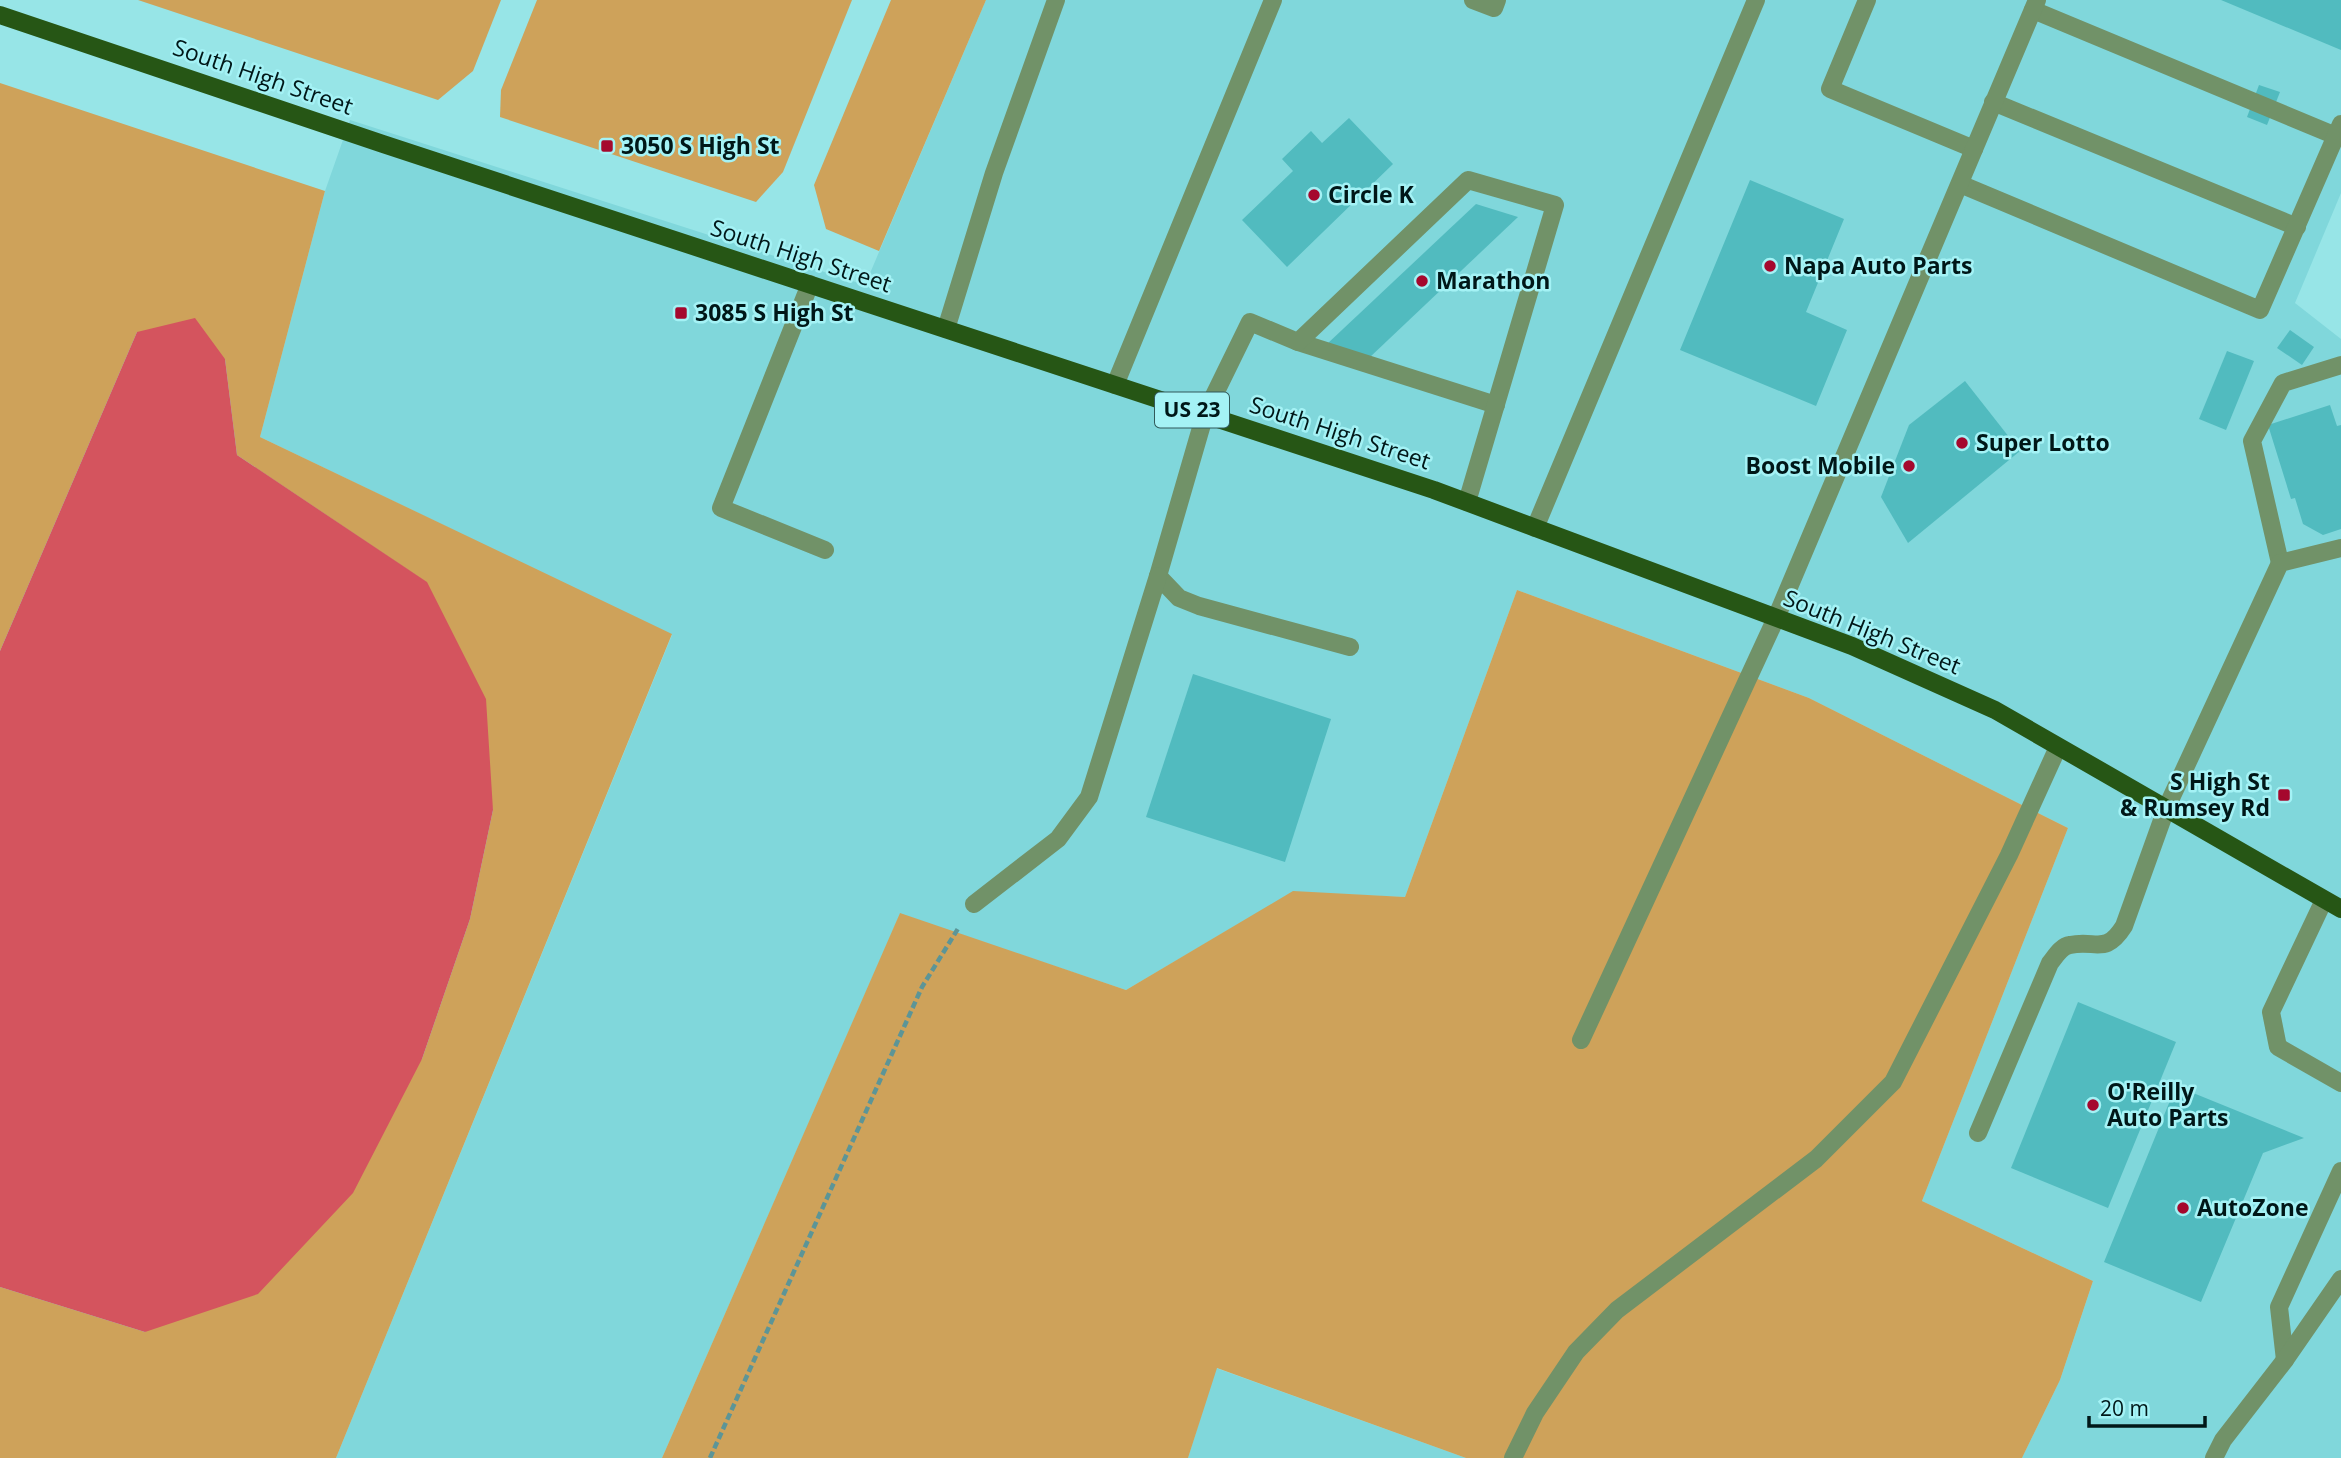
<svg xmlns="http://www.w3.org/2000/svg" width="2341" height="1458" font-family="'Open Sans',sans-serif">
	<style>
		.built { fill: #80d7db }
		.green { fill: #cea25a }
		.water { fill: #d4545e }
		.building { fill: #51bbbf }
		.lines { fill: none; stroke-linecap: round; stroke-linejoin: round }
		.path { stroke: #5c9597; stroke-width: 4.5; stroke-dasharray: 7 3.5; stroke-linecap: butt }
		.lane { stroke: #719268; stroke-width: 18 }
		.primary { stroke: #265615; stroke-width: 18 }
		.poi-dot { fill: #a5082d; stroke: #a4f2f5; stroke-width: 2.5 }
		.labels { text-anchor: middle; stroke-width: 5; stroke-linejoin: round; paint-order: stroke }
		.shield { fill: #a4f2f5; stroke: #31595a; stroke-width: 2 }
		.shield-label { font-size: 21px; font-weight: bold; fill: #001718 }
		.street-label { font-size: 23px; fill: #001718; stroke: #a4f2f5 }
		.poi-label { font-size: 23px; font-weight: bold; fill: #001718; stroke: #a4f2f5; text-anchor: start }
	</style>
	<rect width="100%" height="100%" fill="#97e5e7"/>
	<g class="built">
		<polygon points="986,0 2341,0 2341,193 2295,303 2341,339 2341,1458 2022,1458 2060,1380 2093,1281 1922,1201 2068,828 1809,698 1517,590 1405,897 1293,892 1126,990 900,914 662,1458 336,1458 672,635 260,437 325,191 350,120 865,285"/>
		<polygon points="1216,1368 1466,1458 1188,1458"/>
	</g>
	<g class="green">
		<polygon points="138,0 501,0 473,71 438,100"/>
		<polygon points="537,0 852,0 783,172 756,202 500,117 501,90"/>
		<polygon points="891,0 986,0 879,251 826,229 814,185"/>
		<polygon points="0,83 325,191 260,437 672,634 336,1458 0,1458 0,1287 145,1332 422,1059 470,919 493,810 426,582 237,455 225,359 137,332 0,651"/>
		<polygon points="1517,590 1809,698 2068,828 1922,1201 2093,1281 2060,1380 2022,1458 1466,1458 1217,1368 1188,1458 662,1458 900,913 1126,990 1293,891 1405,897"/>
	</g>
	<polygon class="water" points="195,318 225,359 237,455 427,582 486,699 493,810 470,919 422,1059 353,1193 258,1294 145,1332 0,1287 0,651 137,332"/>
	<g class="building">
		<polygon points="2221,0 2341,0 2341,50"/>
		<polygon points="2259,85 2280,92 2267,125 2247,117"/>
		<polygon points="1349,118 1393,164 1287,267 1242,220 1293,171 1282,159 1311,131 1322,143"/>
		<polygon points="1750,180 1844,219 1806,312 1847,330 1816,406 1680,350"/>
		<polygon points="1476,204 1518,217 1369,358 1326,345"/>
		<polygon points="2290,330 2314,347 2302,365 2277,348"/>
		<polygon points="2227,351 2254,361 2226,430 2199,419"/>
		<polygon points="1965,381 2020,451 1908,543 1881,497 1909,425"/>
		<polygon points="2330,405 2337,426 2341,425 2341,529 2323,535 2303,524 2295,498 2291,499 2268,425"/>
		<polygon points="1193,674 1331,719 1285,862 1146,817"/>
		<polygon points="2078,1002 2176,1042 2108,1208 2011,1168"/>
		<polygon points="2176,1086 2304,1138 2263,1153 2201,1302 2104,1262"/>
	</g>
	<g class="lines">
		<polyline class="path" points="710,1458 922,987 959,927"/>
		<g class="lane">
			<polyline points="1473,0 1494,8 1497,0"/>
			<polyline points="1867,0 1830,89 1974,149"/>
			<polyline points="2033,10 2336,136"/>
			<polyline points="1993,102 2297,227"/>
			<polyline points="1960,184 2260,310 2341,124"/>
			<polyline points="810,284 721,508 825,550"/>
			<polyline points="946,329 994,173 1056,0"/>
			<polyline points="1298,342 1496,405"/>
			<polyline points="1115,385 1273,0"/>
			<polyline points="1535,528 1756,0"/>
			<polyline points="2280,563 2252,441 2283,383 2341,365"/>
			<polyline points="1350,647 1199,606 1179,598 1158,576 1205,414 1250,322 1298,342 1468,180 1555,205 1467,502"/>
			<polyline points="2324,900 2271,1012 2278,1047 2341,1083"/>
			<polyline points="974,904 1058,839 1089,797 1158,576"/>
			<polyline points="1581,1040 1776,618 2037,0"/>
			<path d="M 1978,1133 L 2050,963 C 2055,957 2061,946 2070,945 C 2096,939 2105,956 2124,926 L 2166,809 L 2280,563 L 2341,548"/>
			<polyline points="2285,1360 2279,1307 2341,1171"/>
			<polyline points="1513,1458 1535,1413 1576,1352 1617,1310 1816,1159 1893,1082 2009,855 2058,747"/>
			<polyline points="2214,1458 2223,1440 2285,1360 2341,1279"/>
		</g>
		<polyline class="primary" points="0,15 383,144 1434,490 1852,646 1995,710 2341,909"/>
	</g>
	<g class="poi-dot">
		<rect x="600" y="139" width="14" height="14" rx="3.5"/>
		<circle cx="1314" cy="195" r="7"/>
		<circle cx="1770" cy="266" r="7"/>
		<circle cx="1422" cy="281" r="7"/>
		<rect x="674" y="306" width="14" height="14" rx="3.5"/>
		<circle cx="1962" cy="443" r="7"/>
		<circle cx="1909" cy="466" r="7"/>
		<rect x="2277" y="788" width="14" height="14" rx="3.5"/>
		<circle cx="2093" cy="1105" r="7"/>
		<circle cx="2183" cy="1208" r="7"/>
	</g>
	<g class="labels">
		<rect class="shield" x="1155" y="392.5" width="74" height="35" rx="5"/>
		<g class="shield-label">
			<text x="1192" y="417">US 23</text>
		</g>
		<g class="street-label">
			<text transform="translate(263 77) rotate(19)" y="8">South High Street</text>
			<text transform="translate(801 256) rotate(18)" y="8">South High Street</text>
			<text transform="translate(1340 433) rotate(18)" y="8">South High Street</text>
			<text transform="translate(1872 632) rotate(22)" y="8">South High Street</text>
		</g>
		<g class="poi-label">
			<text x="621" y="154">3050 S High St</text>
			<text x="1328" y="203">Circle K</text>
			<text x="1784" y="274">Napa Auto Parts</text>
			<text x="1436" y="289">Marathon</text>
			<text x="695" y="321">3085 S High St</text>
			<text x="1976" y="451">Super Lotto</text>
			<text x="1895" y="474" text-anchor="end">Boost Mobile</text>
			<text x="2270" y="790" text-anchor="end">S High St<tspan x="2270" dy="26">&amp; Rumsey Rd</tspan></text>
			<text x="2107" y="1100">O'Reilly<tspan x="2107" dy="26">Auto Parts</tspan></text>
			<text x="2197" y="1216">AutoZone</text>
		</g>
	</g>
	<path d="M2089 1416v10h116v-10" fill="none" stroke="#001718" stroke-width="3.5"/>
	<text x="2100" y="1416" font-size="21" fill="#001718" stroke="#a4f2f5" stroke-width="5" paint-order="stroke">20 m</text>
</svg>
